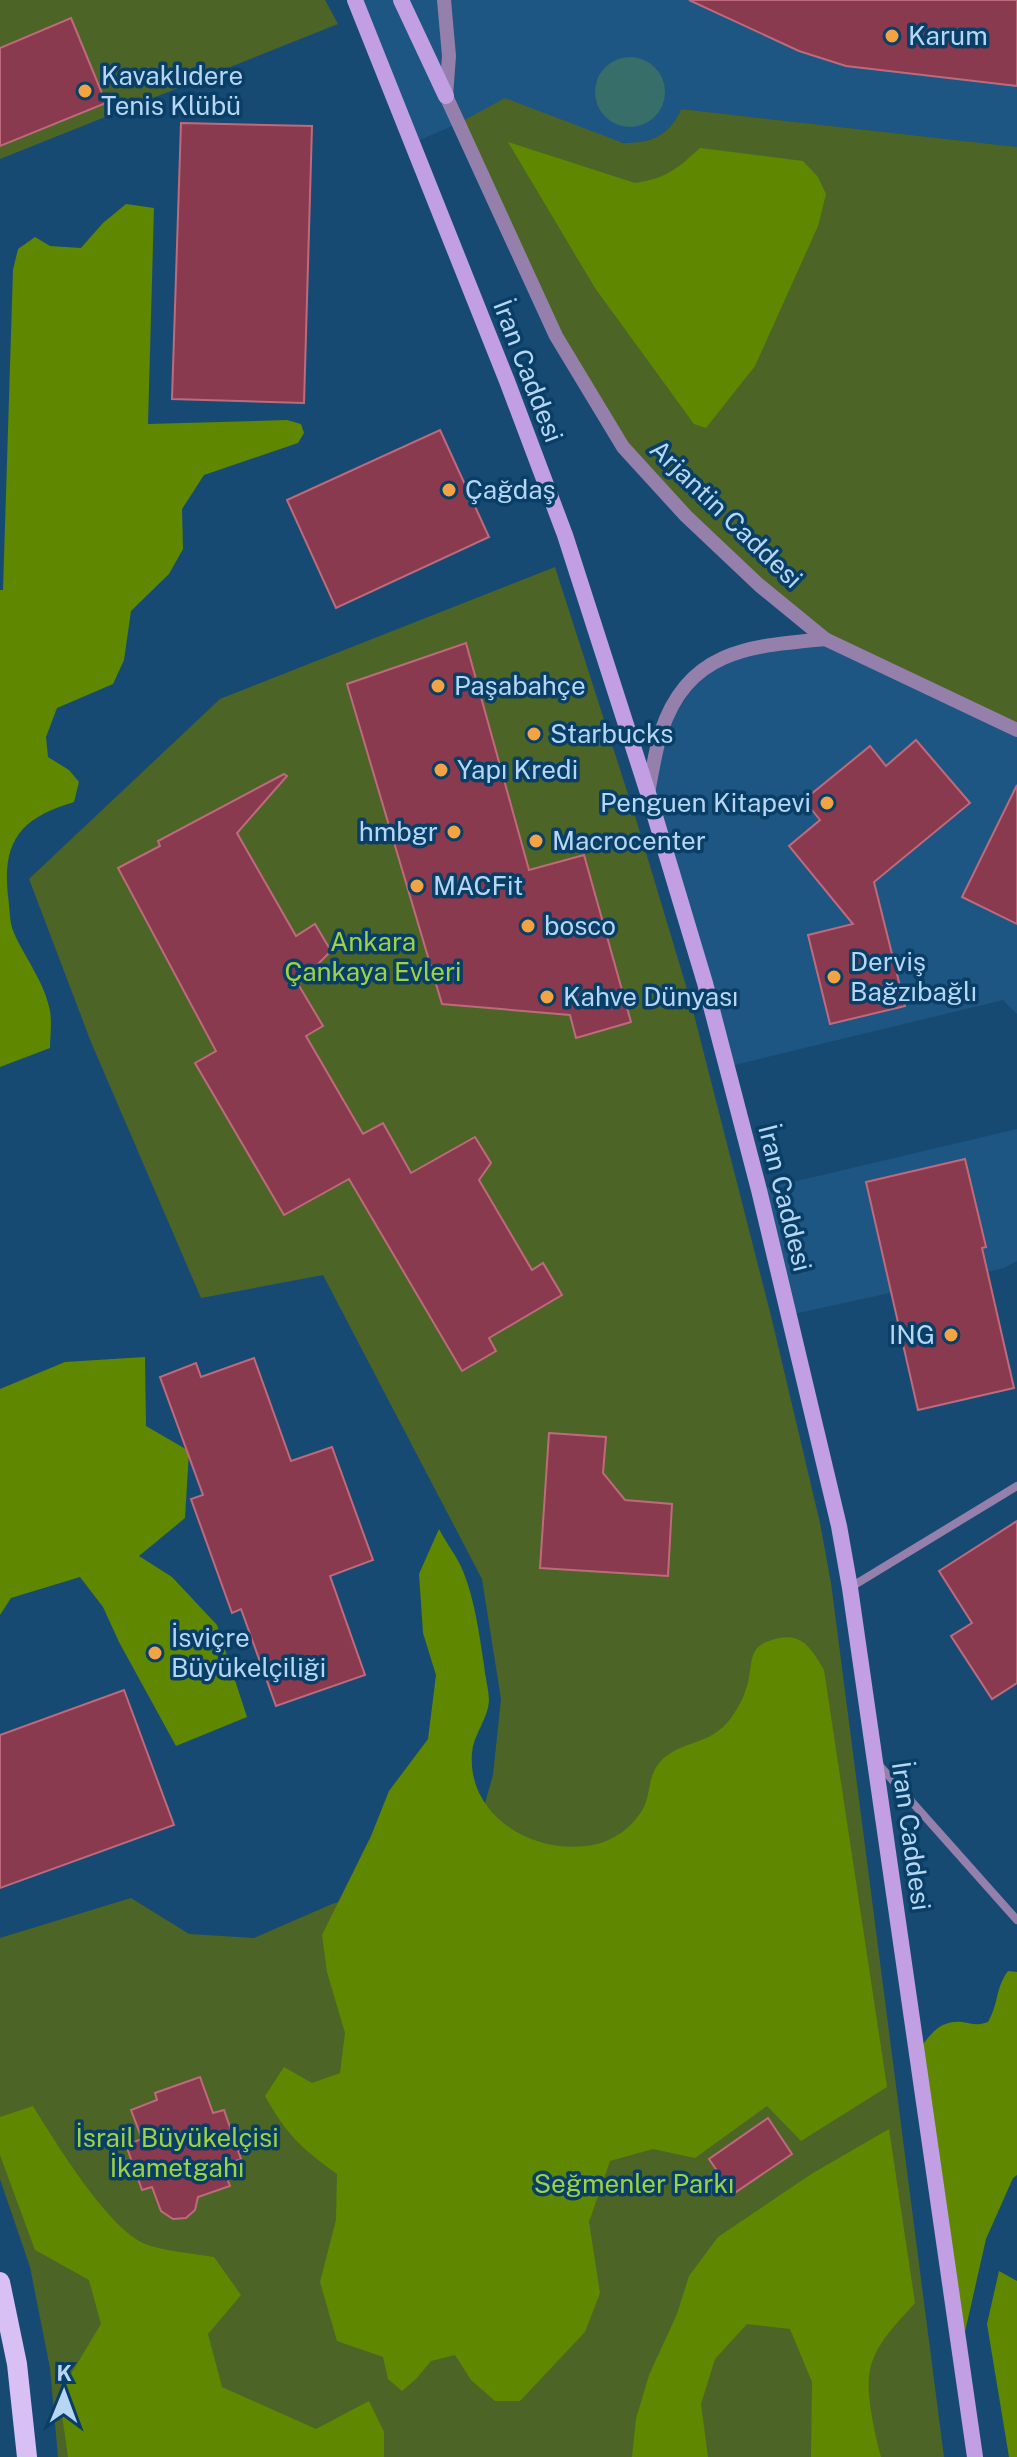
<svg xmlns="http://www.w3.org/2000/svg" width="1017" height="2457" font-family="'Public Sans',sans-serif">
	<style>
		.built { fill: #1d5683 }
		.green { fill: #4d6427 }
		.forest { fill: #608700 }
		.water { fill: #376e69 }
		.building { fill: #893a4e; stroke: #bf6a7c; stroke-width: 2 }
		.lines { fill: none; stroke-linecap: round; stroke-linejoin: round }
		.minor { stroke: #9580ab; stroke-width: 8 }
		.tertiary { stroke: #9580ab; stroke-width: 14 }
		.secondary { stroke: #c19fe2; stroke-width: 16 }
		.primary { stroke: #d9c0f4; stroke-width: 20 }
		.poi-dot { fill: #f4a344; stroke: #093f67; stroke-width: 3 }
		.labels { text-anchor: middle; stroke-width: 7; stroke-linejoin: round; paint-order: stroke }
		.poi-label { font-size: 26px; fill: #b6d6f4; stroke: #093f67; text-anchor: start }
		.street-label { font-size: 26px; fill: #b6d6f4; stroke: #093f67 }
		.park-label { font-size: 26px; fill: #9fd241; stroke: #093f67 }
	</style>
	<rect width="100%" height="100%" fill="#174a73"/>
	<g class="built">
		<polygon points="355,0 1017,0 1017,147 681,109 676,121 662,135 638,144 459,123 413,143"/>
		<polygon points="825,639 1017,730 1017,1014 1003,1000 726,1067 648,793 661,733 710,664"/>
		<polygon points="1017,1129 1017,1261 1004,1268 789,1315 759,1190"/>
	</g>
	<g class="green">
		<polygon points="0,0 325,0 338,24 0,159"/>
		<path d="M 505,98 L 623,143 C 650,144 671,135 681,109 L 1017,147 L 1017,730 L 825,639 L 759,585 L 623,447 L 556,336 L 459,123 Z"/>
		<polygon points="555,567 635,816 690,999 772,1320 820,1523 831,1583 944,2457 58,2457 50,2368 30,2267 0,2179 0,1938 131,1898 189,1934 254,1938 332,1904 379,1890 474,1842 493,1775 501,1699 482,1579 323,1275 201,1298 91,1042 29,879 220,699"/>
	</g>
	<g class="forest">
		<path d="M 508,142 L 635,183 C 667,178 677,169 700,148 L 803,161 L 818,177 L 826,194 L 818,226 L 755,366 L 706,428 L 694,424 L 595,288 Z"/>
		<path d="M 126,204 L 154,208 L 148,424 L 287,420 L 301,424 L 304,433 L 298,443 L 204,475 L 182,509 L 183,549 L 169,574 L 131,611 L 124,660 L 113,684 L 57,708 L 46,737 L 48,757 L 69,770 L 79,782 L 74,802 C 21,818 2,840 8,896 C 10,908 9,922 14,933 C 25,958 45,983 50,1011 C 52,1023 50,1037 50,1048 L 0,1067 L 0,590 L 3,590 L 13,270 L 18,249 L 35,237 L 50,246 L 81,248 L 103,223 Z"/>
		<polygon points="145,1357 146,1426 189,1451 185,1518 139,1556 172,1577 217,1625 247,1717 176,1746 119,1642 103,1607 80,1577 11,1598 0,1615 0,1389 65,1362"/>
		<path d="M 439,1529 C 446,1543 457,1556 463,1571 C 475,1601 479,1633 484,1665 C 485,1677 489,1690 489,1701 C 488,1719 473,1735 472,1753 C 467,1815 531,1853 586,1846 C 610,1844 633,1828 644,1807 C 651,1792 648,1775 660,1762 C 681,1739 710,1747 731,1718 C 736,1711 742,1701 745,1692 C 756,1665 742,1645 780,1638 C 804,1633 814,1653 824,1670 L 887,2087 L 801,2141 L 767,2106 L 695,2158 L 653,2149 L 610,2161 L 589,2222 L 600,2293 L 585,2332 L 520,2401 L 495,2401 L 471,2380 L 455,2355 L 431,2361 L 416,2379 L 402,2391 L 388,2379 L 383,2357 L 337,2341 L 320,2282 L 336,2220 L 337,2174 C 301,2148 287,2135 265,2096 L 284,2067 L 312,2083 L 340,2073 L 345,2033 L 327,1972 L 322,1935 L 371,1836 L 389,1791 L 428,1739 L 436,1675 L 423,1633 L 419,1574 Z"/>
		<path d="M 1008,1971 L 1017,1972 L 1017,2175 L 1013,2178 L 986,2239 L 960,2354 L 917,2054 C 928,2036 939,2020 962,2022 C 973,2024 977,2026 988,2022 C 999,2003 995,1989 1008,1971 Z"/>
		<path d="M 33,2106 C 56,2143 104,2222 141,2242 C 155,2250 196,2254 214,2257 L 241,2295 L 208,2334 L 222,2387 L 316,2429 L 369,2401 L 384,2432 L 384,2457 L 68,2457 L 59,2394 L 101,2324 L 89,2280 L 35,2250 L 0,2155 L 0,2117 Z"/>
		<path d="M 889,2129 L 915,2303 C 898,2322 875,2344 870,2370 C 865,2393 875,2434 881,2457 L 811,2457 L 812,2382 L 790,2329 L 747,2324 L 715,2359 L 701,2404 L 708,2457 L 632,2457 L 636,2419 L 649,2375 L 677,2314 L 689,2276 L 718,2237 L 813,2173 Z"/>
		<polygon points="999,2271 1017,2281 1017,2457 1009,2457 987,2324"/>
	</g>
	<circle class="water" cx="630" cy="92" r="35"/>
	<g class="building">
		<polygon points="689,0 1017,0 1017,86 846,66 799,51"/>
		<polygon points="71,18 106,103 0,146 0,48"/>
		<polygon points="181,123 312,126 304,403 172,399"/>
		<polygon points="440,430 489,537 336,608 287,500"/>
		<polygon points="466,643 529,870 584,855 631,1022 576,1038 570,1015 442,1004 347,684"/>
		<polygon points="916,740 970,803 874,882 905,1006 830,1024 808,935 853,924 789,846 820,820 804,800 870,746 886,766"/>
		<polygon points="284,774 287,776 237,833 296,936 315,924 331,951 298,984 323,1026 306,1036 363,1134 383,1123 411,1173 475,1137 491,1163 479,1180 532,1270 543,1263 562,1295 489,1338 496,1351 462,1371 349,1179 284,1215 195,1063 216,1051 118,868 160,846 158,841"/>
		<polygon points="1017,785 1017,924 962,897"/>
		<polygon points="965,1159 986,1247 982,1248 1014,1388 918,1410 866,1182"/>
		<polygon points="254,1358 291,1461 332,1447 373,1560 330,1576 365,1675 276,1706 241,1609 232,1613 191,1499 203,1495 160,1377 196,1363 201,1377"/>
		<polygon points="549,1433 606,1437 603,1473 625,1500 672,1504 668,1576 540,1568"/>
		<polygon points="1017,1521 1017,1683 992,1699 951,1636 972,1623 939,1571"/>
		<polygon points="124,1690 174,1825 0,1888 0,1735"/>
		<polygon points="200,2077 213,2113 224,2110 241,2159 222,2166 230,2186 198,2197 195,2210 186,2218 173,2219 161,2211 152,2187 142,2190 126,2145 142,2139 131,2110 157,2100 155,2093"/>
		<polygon points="768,2118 792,2154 733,2194 709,2159"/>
	</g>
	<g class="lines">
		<g class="minor">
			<polyline points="851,1587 1017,1486"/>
			<polyline points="879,1765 1017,1920"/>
		</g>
		<g class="tertiary">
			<polyline points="444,0 449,56 446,96 556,336 623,447 686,516 759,585 825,639 1017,730"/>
			<path d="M 648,793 C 652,773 655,752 661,732 C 688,650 749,646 825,639"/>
		</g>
		<g class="secondary">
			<polyline points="355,0 507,381 565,535 648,793 705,983 759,1190 839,1526 850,1588 975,2457"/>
			<polyline points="401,0 446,96"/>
		</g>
		<polyline class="primary" points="0,2282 17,2364 27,2457"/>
	</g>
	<g class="poi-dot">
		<circle cx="892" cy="36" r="8"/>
		<circle cx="85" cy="91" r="8"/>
		<circle cx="449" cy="490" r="8"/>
		<circle cx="438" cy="686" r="8"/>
		<circle cx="534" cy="734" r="8"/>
		<circle cx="441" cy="770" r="8"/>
		<circle cx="827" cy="803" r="8"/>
		<circle cx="454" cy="832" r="8"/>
		<circle cx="536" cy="841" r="8"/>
		<circle cx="417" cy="886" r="8"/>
		<circle cx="528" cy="926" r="8"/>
		<circle cx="834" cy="977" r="8"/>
		<circle cx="547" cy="997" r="8"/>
		<circle cx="951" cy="1335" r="8"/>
		<circle cx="155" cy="1653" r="8"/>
	</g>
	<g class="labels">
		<g class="poi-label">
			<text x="908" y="45">Karum</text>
			<text x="101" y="85">Kavaklıdere<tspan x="101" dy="30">Tenis Klübü</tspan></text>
			<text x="465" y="499">Çağdaş</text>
			<text x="454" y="695">Paşabahçe</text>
			<text x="550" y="743">Starbucks</text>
			<text x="457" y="779">Yapı Kredi</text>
			<text x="811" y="812" text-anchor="end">Penguen Kitapevi</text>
			<text x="438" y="841" text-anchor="end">hmbgr</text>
			<text x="552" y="850">Macrocenter</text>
			<text x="433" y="895">MACFit</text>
			<text x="544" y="935">bosco</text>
			<text x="850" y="971">Derviş<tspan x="850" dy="30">Bağzıbağlı</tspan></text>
			<text x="563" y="1006">Kahve Dünyası</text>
			<text x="935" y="1344" text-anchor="end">ING</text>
			<text x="171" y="1647">İsviçre<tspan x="171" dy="30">Büyükelçiliği</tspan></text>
		</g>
		<g class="street-label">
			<text transform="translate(528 371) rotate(69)" y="9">İran Caddesi</text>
			<text transform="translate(726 514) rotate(44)" y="9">Arjantin Caddesi</text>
			<text transform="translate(785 1198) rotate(76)" y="9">İran Caddesi</text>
			<text transform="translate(911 1836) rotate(82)" y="9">İran Caddesi</text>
		</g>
		<g class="park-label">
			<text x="373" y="951">Ankara<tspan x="373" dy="30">Çankaya Evleri</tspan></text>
			<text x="177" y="2147">İsrail Büyükelçisi<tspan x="177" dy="30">İkametgahı</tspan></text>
			<text x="634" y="2193">Seğmenler Parkı</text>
		</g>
	</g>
	<g transform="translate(64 2393) rotate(1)" stroke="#093f67" stroke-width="6" paint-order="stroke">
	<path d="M0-6L14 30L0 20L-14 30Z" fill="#b6d6f4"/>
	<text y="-12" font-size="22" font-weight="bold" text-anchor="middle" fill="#b6d6f4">K</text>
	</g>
</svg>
